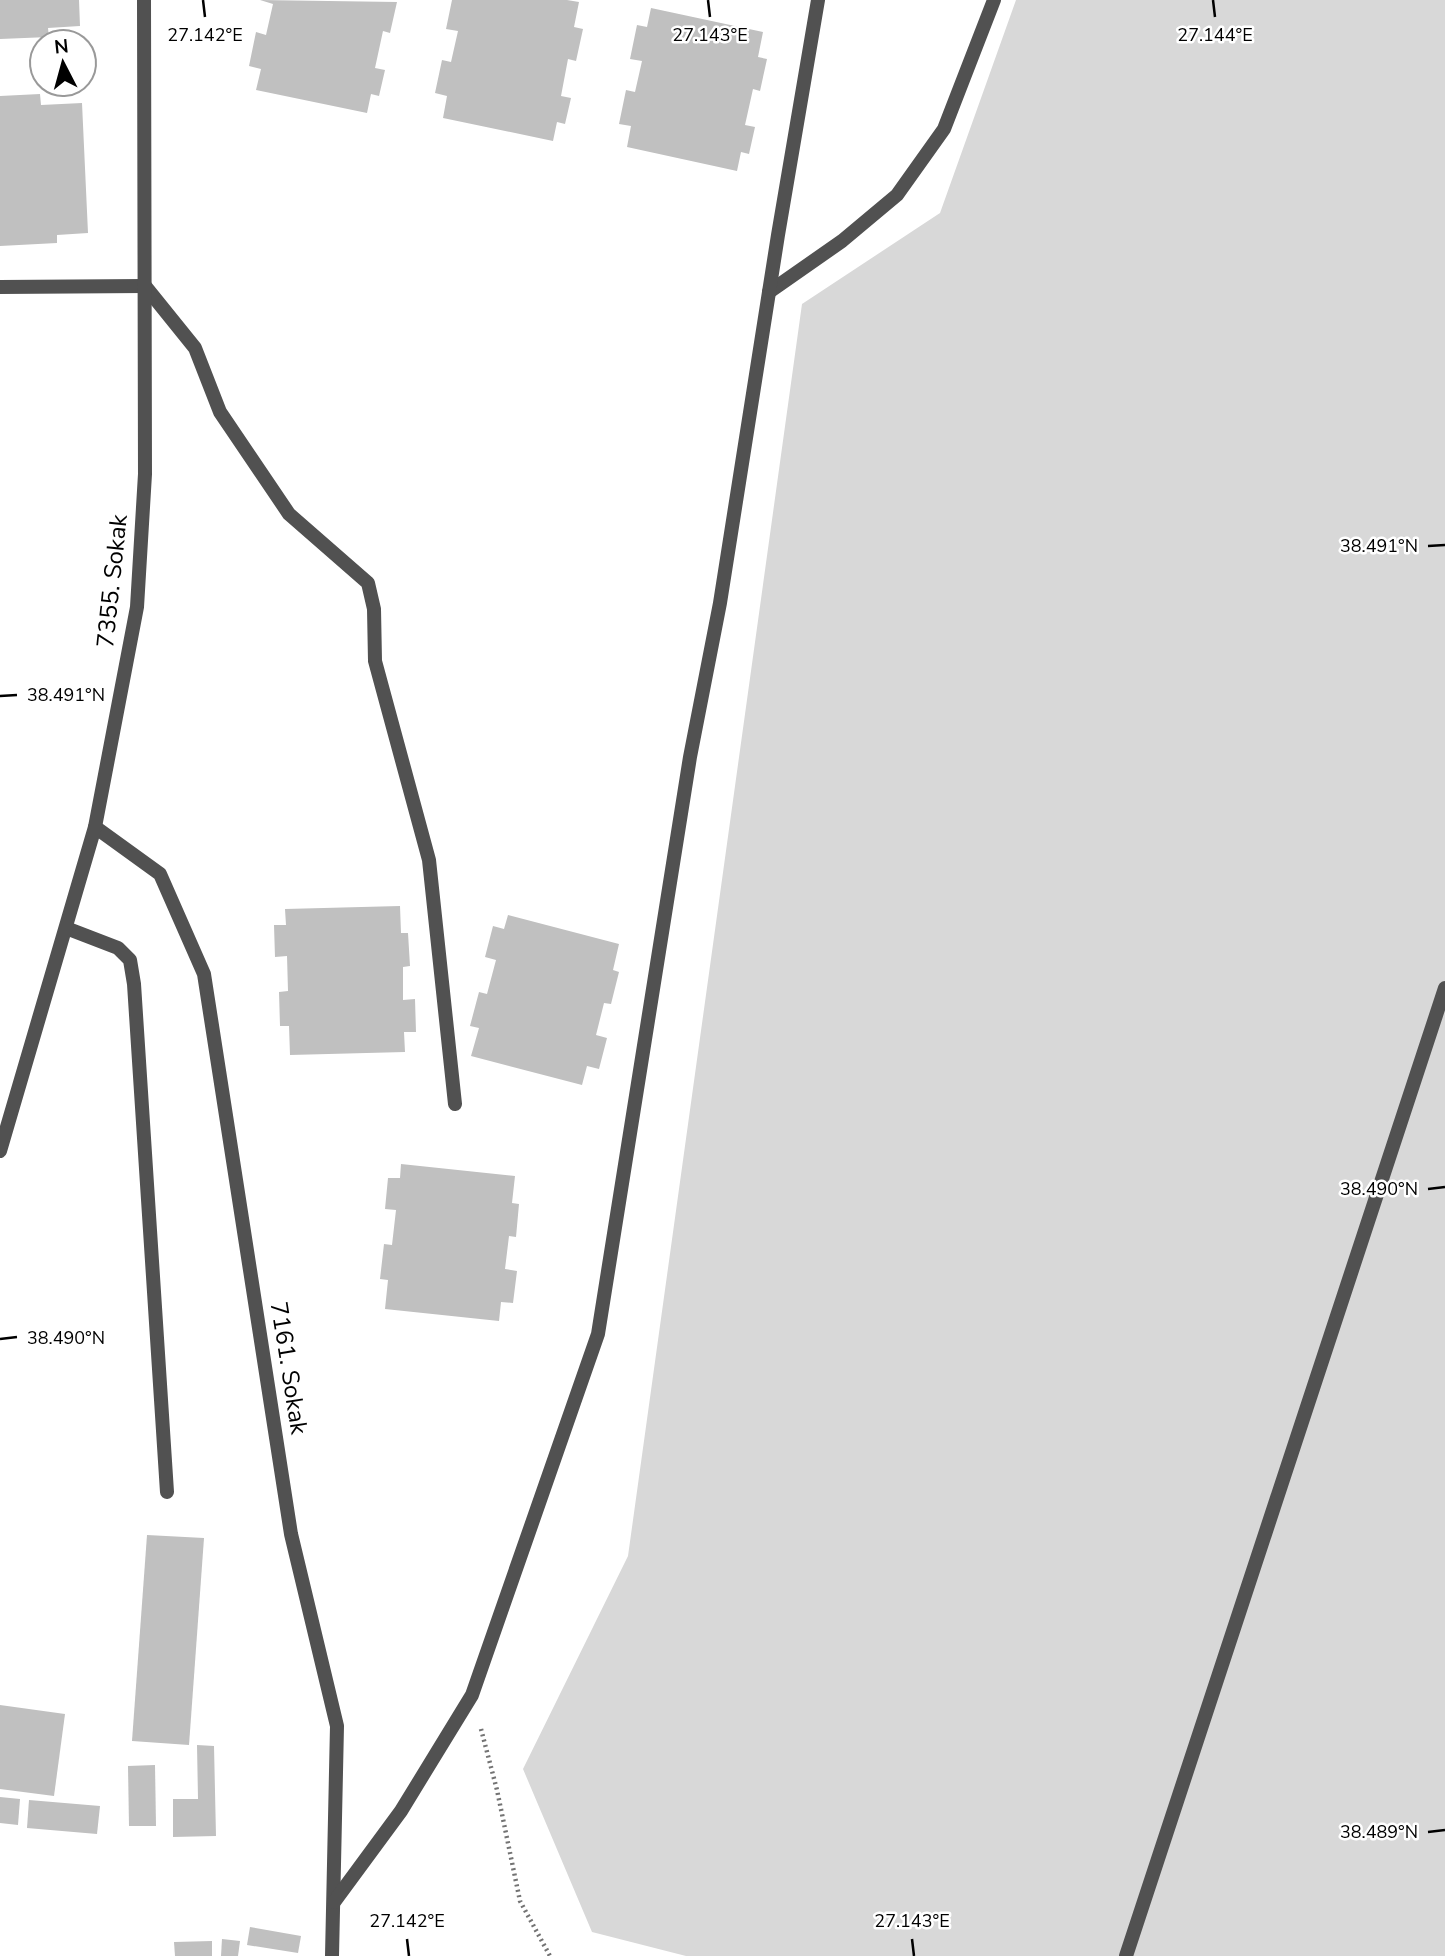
<svg xmlns="http://www.w3.org/2000/svg" width="1445" height="1956" font-family="'Nunito Sans',sans-serif">
	<style>
		.green { fill: #d8d8d8 }
		.building { fill: #c0c0c0 }
		.lines { fill: none; stroke-linecap: round; stroke-linejoin: round }
		.path { stroke: #737373; stroke-width: 4.5; stroke-dasharray: 2 3.5; stroke-linecap: butt }
		.service { stroke: #515151; stroke-width: 14 }
		.minor { stroke: #515151; stroke-width: 14 }
		.tertiary { stroke: #515151; stroke-width: 14 }
		.ticks { fill: none; stroke: #000; stroke-width: 2.5 }
		.labels { text-anchor: middle; stroke-width: 5; stroke-linejoin: round; paint-order: stroke }
		.street-label { font-size: 24px; fill: #000; stroke: #fff }
		.ticks-label { font-size: 18px; text-anchor: middle; fill: #000; stroke: #fff; stroke-width: 5; stroke-linejoin: round; paint-order: stroke }
	</style>
	<rect width="100%" height="100%" fill="#fff"/>
	<polygon class="green" points="1016,0 1445,0 1445,1956 686,1956 592,1932 523,1769 628,1556 802,304 940,213"/>
	<g class="building">
		<polygon points="0,0 79,0 80,26 48,28 49,37 0,39"/>
		<polygon points="260,0 397,2 390,33 383,31 375,68 385,70 379,96 371,94 367,113 256,90 261,69 249,66 256,32 266,35 273,4"/>
		<polygon points="452,0 567,0 579,2 574,27 583,29 576,61 568,59 561,96 571,98 565,124 557,122 553,141 443,118 447,96 435,93 442,60 451,62 458,31 446,29"/>
		<polygon points="651,8 763,32 758,57 767,59 760,91 753,89 745,125 755,127 749,154 741,152 737,171 627,147 631,126 619,124 626,90 635,92 642,61 630,59 637,25 647,27"/>
		<polygon points="40,94 41,105 82,103 88,233 57,235 57,243 0,246 0,96"/>
		<polygon points="400,906 401,933 408,933 410,966 403,967 403,1000 415,999 416,1032 404,1032 405,1052 290,1055 289,1026 280,1026 279,992 288,991 287,956 275,957 274,925 286,925 285,909"/>
		<polygon points="508,915 619,944 613,970 619,972 611,1004 604,1003 596,1035 607,1038 599,1069 587,1066 582,1085 471,1056 479,1028 470,1026 479,992 487,994 496,960 485,957 493,926 504,929"/>
		<polygon points="401,1164 515,1176 512,1203 519,1204 516,1237 509,1236 505,1269 517,1271 513,1303 501,1302 499,1321 385,1309 388,1280 380,1279 384,1244 392,1245 396,1210 385,1209 388,1178 400,1178"/>
		<polygon points="147,1535 204,1538 189,1745 132,1741"/>
		<polygon points="0,1705 65,1714 54,1796 0,1789"/>
		<polygon points="197,1745 214,1746 216,1836 173,1837 173,1799 198,1799"/>
		<polygon points="155,1765 156,1826 129,1826 128,1766"/>
		<polygon points="0,1797 20,1799 18,1825 0,1823"/>
		<polygon points="29,1800 100,1806 97,1834 27,1828"/>
		<polygon points="250,1927 301,1936 298,1953 247,1945"/>
		<polygon points="222,1939 240,1941 238,1956 221,1956"/>
		<polygon points="212,1941 212,1956 175,1956 174,1942"/>
	</g>
	<g class="lines">
		<polyline class="path" points="481,1729 497,1790 520,1901 550,1956"/>
		<g class="service">
			<polyline points="145,286 195,348 220,412 289,514 368,583 374,609 375,661 429,860 455,1104"/>
			<polyline points="769,292 842,241 897,195 944,129 994,0"/>
			<polyline points="66,928 118,948 130,960 134,984 167,1492"/>
			<polyline points="1126,1956 1445,988"/>
		</g>
		<g class="minor">
			<polyline points="0,287 145,286"/>
			<polyline points="95,827 160,874 204,974 291,1534 337,1726 332,1956"/>
			<polyline points="334,1902 401,1811 472,1695 598,1334 690,757 720,603 778,235 818,0"/>
		</g>
		<polyline class="tertiary" points="0,1151 95,827 137,607 145,474 144,0"/>
	</g>
	<path class="ticks" d="M 203,0 L 205,17M 708,0 L 710,17M 1213,0 L 1215,17M 1428,546 L 1445,545M 0,696 L 17,695M 1428,1189 L 1445,1187M 0,1339 L 17,1337M 1428,1832 L 1445,1830M 407,1939 L 409,1956M 912,1939 L 914,1956"/>
	<g class="labels">
		<g class="street-label">
			<text transform="translate(112 581) rotate(-84)" y="8">7355. Sokak</text>
			<text transform="translate(289 1368) rotate(81)" y="8">7161. Sokak</text>
		</g>
	</g>
	<g class="ticks-label">
		<text x="205" y="41">27.142°E</text>
		<text x="710" y="41">27.143°E</text>
		<text x="1215" y="41">27.144°E</text>
		<text x="1379" y="552">38.491°N</text>
		<text x="66" y="701">38.491°N</text>
		<text x="1379" y="1195">38.490°N</text>
		<text x="66" y="1344">38.490°N</text>
		<text x="1379" y="1838">38.489°N</text>
		<text x="407" y="1927">27.142°E</text>
		<text x="912" y="1927">27.143°E</text>
	</g>
	<g transform="translate(63 63) rotate(354)"><circle r="33" fill="#ffffff" stroke="#999999" stroke-width="2"/>
	<path d="M0-5L12 26L0 18L-12 26Z" fill="#000000"/>
	<text y="-10" font-size="19" font-weight="bold" text-anchor="middle" fill="#000000">N</text>
	</g>
</svg>
